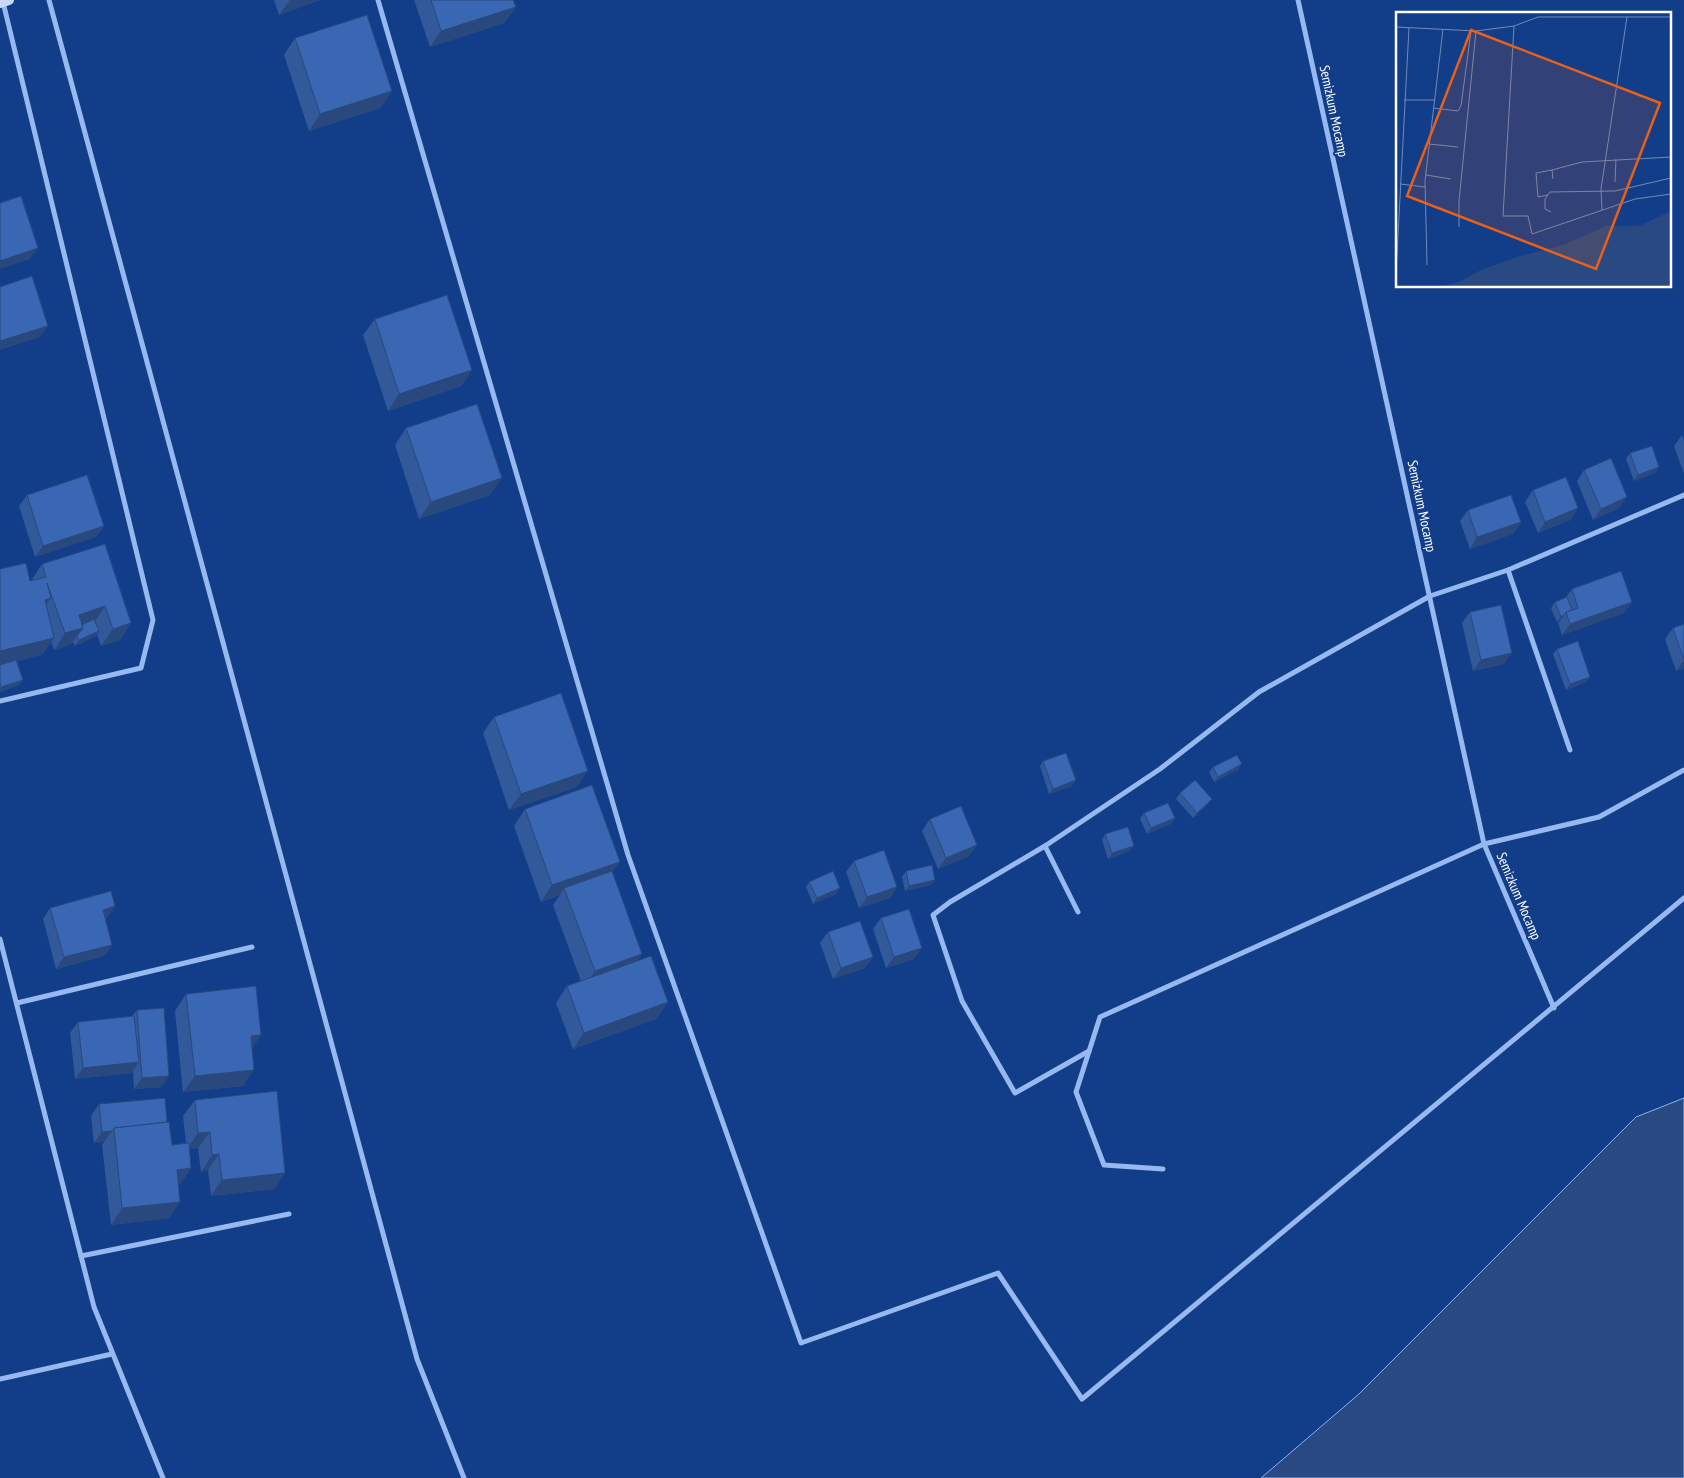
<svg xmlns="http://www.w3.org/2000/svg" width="1684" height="1478" font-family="'PT Sans Narrow',sans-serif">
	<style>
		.water { fill: #294982; stroke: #89b2f4 }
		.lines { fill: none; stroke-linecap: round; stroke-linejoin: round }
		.street { stroke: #98b9f0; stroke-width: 5 }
		.secondary { stroke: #c6d9fb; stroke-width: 10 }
		.wall { fill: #32599a }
		.shaded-wall { fill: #29487d }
		.building { fill: #3a67b3; stroke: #29487d }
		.labels { text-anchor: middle; stroke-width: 4; stroke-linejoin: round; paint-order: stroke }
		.street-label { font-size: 14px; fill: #fff; stroke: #123d89 }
		.inset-road { fill: none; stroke: #718bb8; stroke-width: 1 }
		.view { fill: #e96118; fill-opacity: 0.15; stroke: #e96118; stroke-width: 2.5 }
		.inset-edge { fill: none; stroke: #fff; stroke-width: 2.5 }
	</style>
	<rect width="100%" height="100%" fill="#123d89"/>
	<polygon class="water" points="1684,1098 1684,1478 1261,1478 1359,1394 1636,1117"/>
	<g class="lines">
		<g class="street">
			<polyline points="49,0 417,1359 464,1478"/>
			<polyline points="378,0 628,855 801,1343 998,1273 1082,1399 1684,898"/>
			<polyline points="1298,0 1484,844 1554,1008"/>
			<polyline points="1508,570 1570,750"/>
			<polyline points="0,701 141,668 153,620 3,2"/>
			<polyline points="1045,846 950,902 933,915 962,1001 1015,1093 1089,1051"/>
			<polyline points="1078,912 1045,846 1160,769 1259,692 1430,596 1508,570 1684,495"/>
			<polyline points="0,939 94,1307 163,1478"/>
			<polyline points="17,1003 252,947"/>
			<polyline points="1163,1169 1104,1165 1076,1092 1100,1017 1484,844 1599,817 1684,770"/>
			<polyline points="81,1256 289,1214"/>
			<polyline points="0,1379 112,1354"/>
		</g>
		<polyline class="secondary" points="0,3 9,0"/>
	</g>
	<g class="wall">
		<polygon points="274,0 320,0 279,15"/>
		<polygon points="414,0 513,0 516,7 504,23 430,47"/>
		<polygon points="295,38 392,91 380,108 309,131 284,55"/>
		<polygon points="375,319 472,370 461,386 388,411 363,335"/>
		<polygon points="406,428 490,495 419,519 395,445"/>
		<polygon points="1682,435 1684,441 1684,474 1674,446"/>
		<polygon points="1630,453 1659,467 1655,473 1634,481 1626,459"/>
		<polygon points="1584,470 1619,508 1593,520 1577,481"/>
		<polygon points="1533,490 1578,508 1570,520 1538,533 1525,502"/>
		<polygon points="27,495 104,526 96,537 35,557 19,506"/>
		<polygon points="1468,510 1521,522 1513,534 1470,549 1460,521"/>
		<polygon points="42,564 131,623 120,640 101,646 97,634 96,636 75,646 73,642 71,644 54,650 51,642 42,655 17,661 23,680 19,685 0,692 0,665 6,663 0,665 0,569 31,581"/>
		<polygon points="1572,589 1632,602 1624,613 1562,635 1558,623 1560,621 1557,622 1551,608 1555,602 1566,597"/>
		<polygon points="1470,612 1504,664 1473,671 1462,623"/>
		<polygon points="1684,624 1684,668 1676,671 1665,639 1673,628"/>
		<polygon points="1557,649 1590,677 1586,682 1566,690 1553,654"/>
		<polygon points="494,717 577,787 509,810 483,733"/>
		<polygon points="1043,761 1072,786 1049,794 1040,766"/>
		<polygon points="1213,767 1238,770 1214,782 1209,772"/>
		<polygon points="1180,793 1212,799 1208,804 1193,818 1176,799"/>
		<polygon points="525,809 612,872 638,961 668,1002 656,1019 573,1049 556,1003 567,986 581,981 553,905 560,895 541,902 514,826"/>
		<polygon points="1144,813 1175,818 1171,824 1147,834 1140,819"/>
		<polygon points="930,819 977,845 969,856 938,869 922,831"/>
		<polygon points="1105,834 1130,851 1108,859 1102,840"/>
		<polygon points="854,861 897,887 890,898 859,908 846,872"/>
		<polygon points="906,871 935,880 931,885 905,891 902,877"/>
		<polygon points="809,882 836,894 813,904 806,887"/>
		<polygon points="115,906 107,917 105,918 112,945 104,956 56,969 43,919 50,908"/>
		<polygon points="881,918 914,959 886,968 873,929"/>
		<polygon points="828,932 873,957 865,968 833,979 820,943"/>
		<polygon points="186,994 252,1049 243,1086 183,1092 175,1011"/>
		<polygon points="137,1010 162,1087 134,1089 133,1071 131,1073 75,1079 70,1033 78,1022 132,1016"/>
		<polygon points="195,1100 285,1173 274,1189 211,1196 208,1170 201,1172 198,1148 189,1149 191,1168 180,1184 178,1185 169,1218 111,1225 102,1145 104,1142 94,1143 91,1116 99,1104 167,1122 172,1145 186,1143 183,1116"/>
	</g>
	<g class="shaded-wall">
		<polygon points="290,0 320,0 279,15"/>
		<polygon points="516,7 504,23 430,47 441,31"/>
		<polygon points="392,91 380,108 309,131 320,114"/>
		<polygon points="38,248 30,259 0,269 0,261"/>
		<polygon points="48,326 40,337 0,350 0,341"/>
		<polygon points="472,370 461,386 388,411 399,394"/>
		<polygon points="1659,467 1655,473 1634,481 1638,475"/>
		<polygon points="502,478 490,495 419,519 431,502"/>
		<polygon points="1627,497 1619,508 1593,520 1601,509"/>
		<polygon points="1578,508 1570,520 1538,533 1545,522"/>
		<polygon points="1521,522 1513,534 1470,549 1477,537"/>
		<polygon points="104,526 96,537 35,557 43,546"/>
		<polygon points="51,598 39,614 45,600"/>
		<polygon points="1632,602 1624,613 1562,635 1570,624"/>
		<polygon points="105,606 94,623 67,632 79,615"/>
		<polygon points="1564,615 1560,621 1557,622 1561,617"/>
		<polygon points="131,623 120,640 101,646 113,629"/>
		<polygon points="83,628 71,644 54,650 65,633"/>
		<polygon points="99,631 96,636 75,646 79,640"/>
		<polygon points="54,638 42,655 0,665 0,651"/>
		<polygon points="1512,653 1504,664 1473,671 1481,660"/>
		<polygon points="1684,660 1684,668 1676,671"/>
		<polygon points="1590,677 1586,682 1566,690 1570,684"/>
		<polygon points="23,680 19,685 0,692 0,690 1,687"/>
		<polygon points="1242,764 1238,770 1214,782 1218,777"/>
		<polygon points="588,771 577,787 509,810 521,794"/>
		<polygon points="1076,780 1072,786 1049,794 1053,789"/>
		<polygon points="1212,799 1208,804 1193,818 1197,813"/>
		<polygon points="1175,818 1171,824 1147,834 1151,828"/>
		<polygon points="977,845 969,856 938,869 946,858"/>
		<polygon points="1134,846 1130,851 1108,859 1112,853"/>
		<polygon points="620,862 608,878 564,888 560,895 541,902 552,885"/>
		<polygon points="935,880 931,885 905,891 909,886"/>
		<polygon points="897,887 890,898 859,908 867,897"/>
		<polygon points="840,888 836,894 813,904 817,898"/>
		<polygon points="115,906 107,917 95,921 103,910"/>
		<polygon points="112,945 104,956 56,969 64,957"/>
		<polygon points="922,948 914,959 886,968 894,957"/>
		<polygon points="642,954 631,971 583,988 595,971"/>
		<polygon points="873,957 865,968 833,979 841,968"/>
		<polygon points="668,1002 656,1019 573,1049 584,1033"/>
		<polygon points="261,1035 250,1052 251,1036"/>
		<polygon points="139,1062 131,1073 75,1079 83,1068"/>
		<polygon points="254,1070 243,1086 183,1092 195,1076"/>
		<polygon points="169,1076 162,1087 134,1089 142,1078"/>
		<polygon points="112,1131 104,1142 94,1143 102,1132"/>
		<polygon points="210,1132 198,1148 187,1149 198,1133"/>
		<polygon points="219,1154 208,1170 201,1172 212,1155"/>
		<polygon points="191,1168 180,1184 165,1186 177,1170"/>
		<polygon points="285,1173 274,1189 211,1196 222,1180"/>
		<polygon points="180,1202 169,1218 111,1225 122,1208"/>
	</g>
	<g class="building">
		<polygon points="431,0 513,0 516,7 441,31"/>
		<polygon points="367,15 392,91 320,114 295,38"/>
		<polygon points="21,196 38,248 0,261 0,203"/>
		<polygon points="32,276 48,326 0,341 0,287"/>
		<polygon points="447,295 472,370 399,394 375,319"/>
		<polygon points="477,404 502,478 431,502 406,428"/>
		<polygon points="1652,446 1659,467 1638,475 1630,453"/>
		<polygon points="1611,458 1627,497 1601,509 1584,470"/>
		<polygon points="87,475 104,526 43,546 27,495"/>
		<polygon points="1566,477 1578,508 1545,522 1533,490"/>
		<polygon points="1511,495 1521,522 1477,537 1468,510"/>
		<polygon points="105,544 131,623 113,629 105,606 79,615 83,628 65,633 47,583 51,598 45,600 54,638 0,651 0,569 26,563 30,581 46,577 42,564"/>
		<polygon points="1621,571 1632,602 1570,624 1566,612 1578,608 1572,589"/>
		<polygon points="1567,597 1572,610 1566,612 1564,615 1561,617 1555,602"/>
		<polygon points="1501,605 1512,653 1481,660 1470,612"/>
		<polygon points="94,619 99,631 79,640 77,636 83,628 82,625"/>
		<polygon points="1684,624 1684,660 1673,628"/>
		<polygon points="1578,641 1590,677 1570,684 1557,649"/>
		<polygon points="16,660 23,680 1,687 0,683 0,665"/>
		<polygon points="561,693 588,771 521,794 494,717"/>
		<polygon points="1066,753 1076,780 1053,789 1043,761"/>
		<polygon points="1237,755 1242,764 1218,777 1213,767"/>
		<polygon points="1195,780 1212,799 1197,813 1180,793"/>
		<polygon points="592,785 620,862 552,885 525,809"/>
		<polygon points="1168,803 1175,818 1151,828 1144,813"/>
		<polygon points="961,806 977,845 946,858 930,819"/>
		<polygon points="1128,827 1134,846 1112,853 1105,834"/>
		<polygon points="884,850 897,887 867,897 854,861"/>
		<polygon points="932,865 935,880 909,886 906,871"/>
		<polygon points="612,871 642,954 595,971 564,888"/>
		<polygon points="833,871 840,888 817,898 809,882"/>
		<polygon points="111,891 115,906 103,910 112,945 64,957 50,908"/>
		<polygon points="909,909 922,948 894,957 881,918"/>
		<polygon points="860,921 873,957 841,968 828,932"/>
		<polygon points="651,956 668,1002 584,1033 567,986"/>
		<polygon points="256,986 261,1035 251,1036 254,1070 195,1076 186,994"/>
		<polygon points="164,1008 169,1076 142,1078 137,1010"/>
		<polygon points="134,1016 139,1062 83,1068 78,1022"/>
		<polygon points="277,1091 285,1173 222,1180 219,1154 212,1155 210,1132 198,1133 195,1100"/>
		<polygon points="165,1098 167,1122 114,1128 112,1131 102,1132 99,1104"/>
		<polygon points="169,1122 172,1145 189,1143 191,1168 177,1170 180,1202 122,1208 114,1128"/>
	</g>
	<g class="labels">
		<g class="street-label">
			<text transform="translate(1334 111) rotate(78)" y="5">Semizkum Mocamp</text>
			<text transform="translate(1422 506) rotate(78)" y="5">Semizkum Mocamp</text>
			<text transform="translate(1519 896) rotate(67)" y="5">Semizkum Mocamp</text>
		</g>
	</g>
	<g transform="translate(1396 12)">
		<rect width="275" height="275" fill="#123d89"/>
		<path d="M 275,199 L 275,275 L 42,275 L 63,270 L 85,258 L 124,244 L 167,233 L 210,214 L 243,214 Z" fill="#294982"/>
		<path class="inset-road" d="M 118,14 L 107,204 L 132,204 L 136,222 L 239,187 L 275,182M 0,15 L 80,19 L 118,14 L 142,5 L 275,5M 8,88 L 39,88M 37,96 L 62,99 L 65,94 L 75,19M 33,132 L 62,135M 30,163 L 55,167M 157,167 L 156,158 L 186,150 L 275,145M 219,170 L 220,147M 4,172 L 29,175M 152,183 L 142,185 L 140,161 L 156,158M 206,198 L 205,177 L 231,5M 155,200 L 149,197 L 149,187 L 154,180 L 219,179 L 275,166M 63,215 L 63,189 L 80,19M 31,253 L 29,169 L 47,17M 0,261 L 13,16"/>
		<path class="view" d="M 75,18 L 264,91 L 200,257 L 11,184 Z"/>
		<rect width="275" height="275" class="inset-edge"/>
	</g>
</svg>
